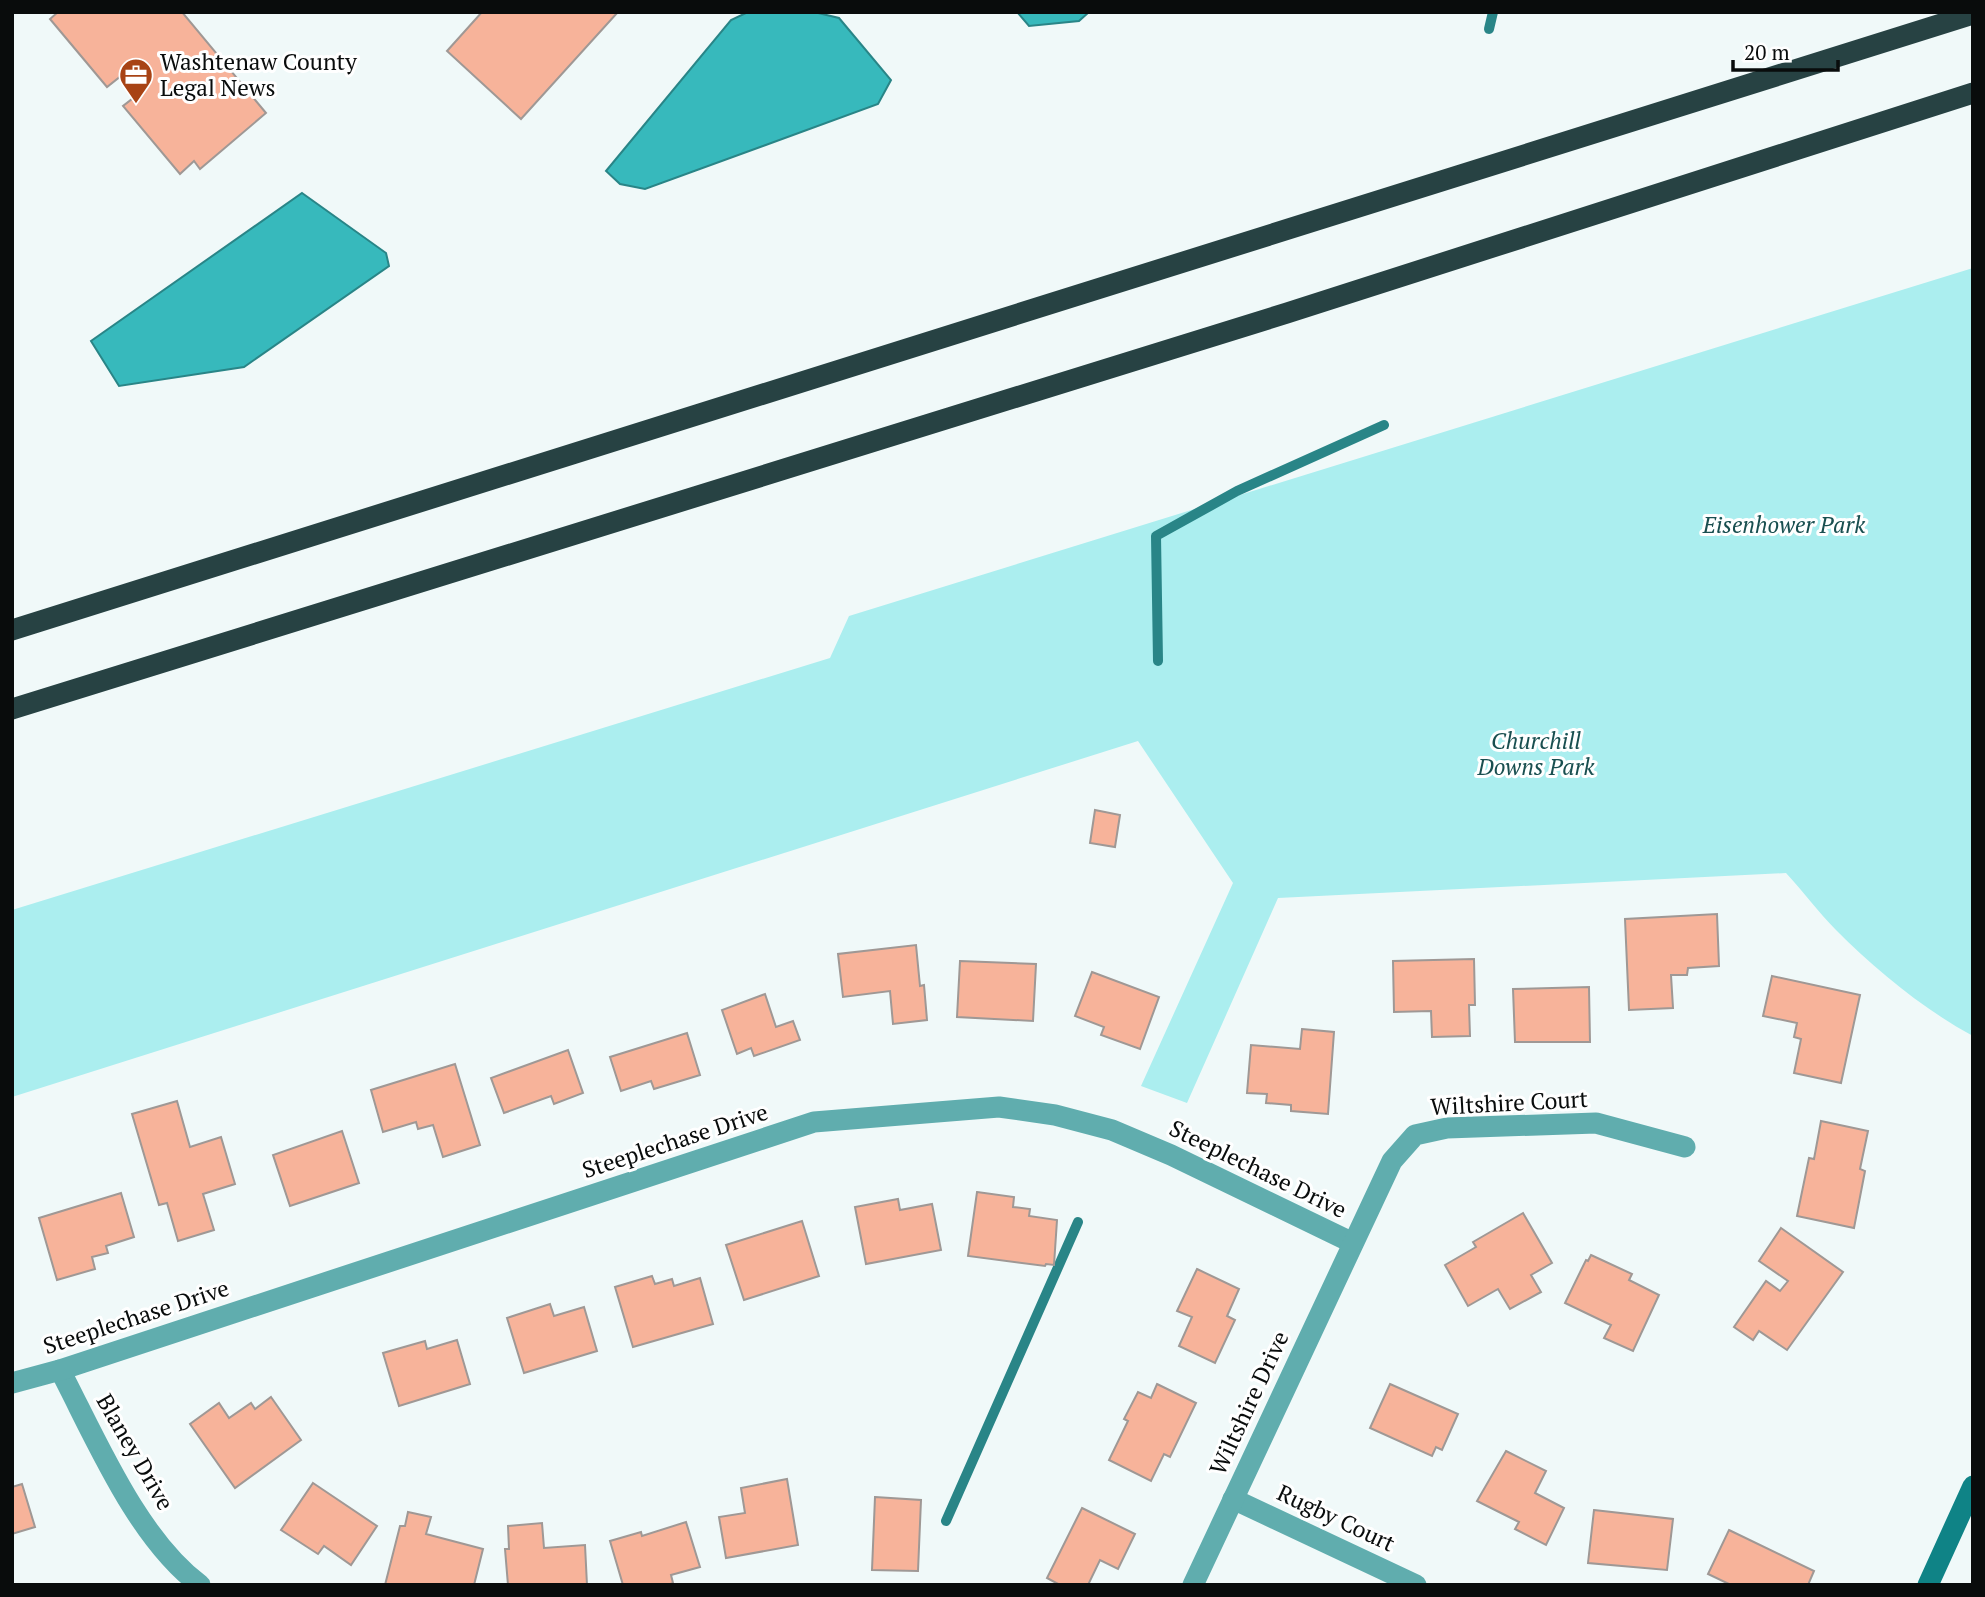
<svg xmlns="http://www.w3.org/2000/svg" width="1985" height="1597" font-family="'PT Serif',serif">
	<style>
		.green { fill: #abeeef }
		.water { fill: #37b9bc; stroke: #298587; stroke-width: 2 }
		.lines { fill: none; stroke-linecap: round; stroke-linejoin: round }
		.stream { stroke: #298587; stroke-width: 10 }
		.building { fill: #f7b39a; stroke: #9f9895; stroke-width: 2 }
		.street { stroke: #60adae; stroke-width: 21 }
		.secondary { stroke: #0f8386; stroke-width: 21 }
		.highway { stroke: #274243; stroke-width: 21 }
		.labels { text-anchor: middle; stroke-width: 6; stroke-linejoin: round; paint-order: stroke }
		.poi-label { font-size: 23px; fill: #090c0c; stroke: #fff; text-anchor: start }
		.park-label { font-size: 23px; font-style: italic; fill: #194f50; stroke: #fff }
		.street-label { font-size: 23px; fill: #090c0c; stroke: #fff }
	</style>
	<rect width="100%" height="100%" fill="#f0f9f9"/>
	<path class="green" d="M 1973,268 L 1973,1036 C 1923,1009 1876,970 1836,930 C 1818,912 1803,891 1786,873 L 1278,898 L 1187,1103 L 1141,1086 L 1233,883 L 1138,741 L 12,1097 L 12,910 L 830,658 L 849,616 Z"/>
	<g class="water">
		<polygon points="748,12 814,12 839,18 891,80 878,104 645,189 620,184 606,171 731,20"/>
		<polygon points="1017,12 1089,12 1079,21 1029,26"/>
		<polygon points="302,193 386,253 389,266 244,367 119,386 91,341"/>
	</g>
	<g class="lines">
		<g class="stream">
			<polyline points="1489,29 1493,12"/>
			<polyline points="1158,661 1156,536 1237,491 1384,425"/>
			<polyline points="946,1521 1078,1222"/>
		</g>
	</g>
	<g class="building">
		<polygon points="58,12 182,12 266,113 200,169 194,161 180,174 123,106 137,95 121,76 107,87 50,19"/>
		<polygon points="482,12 618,12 521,119 447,51"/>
		<polygon points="1095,810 1120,815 1115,847 1090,843"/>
		<polygon points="1717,914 1719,966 1688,968 1687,975 1671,975 1673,1008 1629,1010 1625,919"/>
		<polygon points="916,945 920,986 924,985 927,1020 893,1024 890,991 843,997 838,954"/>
		<polygon points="1474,959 1475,1005 1469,1005 1470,1036 1432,1037 1431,1011 1394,1012 1393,961"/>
		<polygon points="960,961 1036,964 1033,1021 957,1017"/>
		<polygon points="1092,972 1159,997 1140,1049 1101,1035 1104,1027 1075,1016"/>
		<polygon points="1772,976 1860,995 1841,1083 1794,1073 1801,1039 1794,1037 1797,1023 1763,1016"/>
		<polygon points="1589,987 1590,1042 1515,1042 1513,989"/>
		<polygon points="765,994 776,1027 793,1021 800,1040 754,1056 751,1048 737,1054 722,1010"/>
		<polygon points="1302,1029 1334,1032 1328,1114 1291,1111 1291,1105 1266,1103 1267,1094 1247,1093 1251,1045 1300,1049"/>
		<polygon points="687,1033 700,1075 654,1089 651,1081 621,1091 610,1057"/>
		<polygon points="568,1050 583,1093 554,1104 551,1096 504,1113 491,1078"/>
		<polygon points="455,1064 480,1145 443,1157 433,1125 418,1129 416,1122 383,1132 371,1090"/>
		<polygon points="177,1101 190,1147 221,1137 235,1184 203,1194 214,1230 178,1241 167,1203 159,1205 132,1114"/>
		<polygon points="1821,1121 1868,1131 1860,1169 1865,1171 1854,1228 1797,1216 1809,1158 1814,1159"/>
		<polygon points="342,1131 359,1183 290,1206 273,1155"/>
		<polygon points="977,1192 1014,1197 1013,1207 1030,1209 1029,1216 1057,1220 1054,1265 1046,1264 1045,1266 968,1256"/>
		<polygon points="121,1193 134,1237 106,1246 108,1253 92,1257 95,1269 57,1280 39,1218"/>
		<polygon points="898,1199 900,1210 932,1204 941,1250 866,1264 855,1207"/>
		<polygon points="1523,1213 1552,1263 1531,1275 1541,1292 1510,1309 1498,1289 1468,1306 1445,1265 1476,1247 1473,1242"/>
		<polygon points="802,1221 819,1276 744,1300 726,1245"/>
		<polygon points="1781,1228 1843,1272 1787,1350 1759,1331 1753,1340 1734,1327 1766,1281 1780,1291 1788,1281 1759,1261"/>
		<polygon points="1591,1255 1632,1274 1629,1280 1659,1295 1633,1351 1604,1338 1611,1325 1565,1303 1586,1260 1588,1261"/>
		<polygon points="1197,1269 1239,1289 1227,1316 1235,1320 1215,1363 1179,1346 1192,1317 1177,1311"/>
		<polygon points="652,1276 655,1284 672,1279 674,1286 700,1278 713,1324 633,1347 615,1287"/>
		<polygon points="550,1304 554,1316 584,1307 597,1351 524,1373 507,1318"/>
		<polygon points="457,1340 470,1384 399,1406 383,1353 425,1341 427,1349"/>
		<polygon points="1157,1384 1196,1403 1170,1457 1164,1454 1151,1481 1109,1460 1128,1421 1124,1419 1138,1392 1151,1398"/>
		<polygon points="1390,1384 1458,1414 1442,1450 1436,1447 1432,1456 1370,1428"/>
		<polygon points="271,1397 301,1440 235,1488 190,1424 219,1403 229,1418 251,1403 255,1409"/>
		<polygon points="1506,1451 1546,1471 1535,1493 1564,1508 1546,1545 1515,1529 1519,1522 1477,1501"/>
		<polygon points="787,1479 798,1545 726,1558 719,1517 745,1513 741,1488"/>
		<polygon points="313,1483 377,1526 351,1565 324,1546 318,1554 281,1530"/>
		<polygon points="22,1484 35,1527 12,1534 12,1487"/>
		<polygon points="875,1497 921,1500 918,1571 872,1570"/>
		<polygon points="1082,1508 1135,1534 1118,1569 1100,1560 1088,1585 1060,1585 1047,1578"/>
		<polygon points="1594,1510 1673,1519 1667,1570 1588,1563"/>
		<polygon points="408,1512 431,1517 426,1534 483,1549 474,1585 385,1585 400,1526 405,1526"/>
		<polygon points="686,1522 700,1567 671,1575 673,1583 668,1585 623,1585 610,1541 641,1532 642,1536"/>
		<polygon points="542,1523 544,1548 585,1545 587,1585 508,1585 505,1549 509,1549 508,1526"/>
		<polygon points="1729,1530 1814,1571 1808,1585 1731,1585 1708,1574"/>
	</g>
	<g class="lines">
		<g class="street">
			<path d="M 60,1370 C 96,1439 137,1538 200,1585"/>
			<polyline points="12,1383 60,1370 814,1122 999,1107 1055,1115 1112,1130 1171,1155 1353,1243"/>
			<polyline points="1233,1499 1416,1585"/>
			<polyline points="1193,1585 1392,1161 1415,1135 1447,1128 1596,1123 1685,1147"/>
		</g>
		<polyline class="secondary" points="1928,1585 1973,1486"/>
		<g class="highway">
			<polyline points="12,630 1973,14"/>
			<polyline points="12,709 1287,313 1973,93"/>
		</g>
	</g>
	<defs>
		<g id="office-pin" transform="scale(1.75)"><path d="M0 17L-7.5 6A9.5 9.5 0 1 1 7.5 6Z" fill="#a84315" stroke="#fff"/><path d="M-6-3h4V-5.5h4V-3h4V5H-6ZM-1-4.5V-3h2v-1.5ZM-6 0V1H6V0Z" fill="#fff"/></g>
	</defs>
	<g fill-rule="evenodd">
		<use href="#office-pin" x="136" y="75"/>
	</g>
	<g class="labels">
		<g class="poi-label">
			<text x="160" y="70">Washtenaw County<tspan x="160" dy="26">Legal News</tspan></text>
		</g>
		<g class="park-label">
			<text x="1784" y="533">Eisenhower Park</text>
			<text x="1536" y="749">Churchill<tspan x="1536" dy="26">Downs Park</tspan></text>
		</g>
		<g class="street-label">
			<text transform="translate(1509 1103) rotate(-3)" y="8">Wiltshire Court</text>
			<text transform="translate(675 1141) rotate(-18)" y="8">Steeplechase Drive</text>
			<text transform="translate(1258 1169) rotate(26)" y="8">Steeplechase Drive</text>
			<text transform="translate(136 1317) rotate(-18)" y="8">Steeplechase Drive</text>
			<text transform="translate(1249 1403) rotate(-65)" y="8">Wiltshire Drive</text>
			<text transform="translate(135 1452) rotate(60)" y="8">Blaney Drive</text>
			<text transform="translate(1336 1518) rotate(25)" y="8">Rugby Court</text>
		</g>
	</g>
	<rect width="1985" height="1597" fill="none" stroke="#090c0c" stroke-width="28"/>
	<path d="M1733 60v10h105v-10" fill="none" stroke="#090c0c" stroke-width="3.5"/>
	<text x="1744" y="60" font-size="21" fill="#090c0c" stroke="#ffffff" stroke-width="5" paint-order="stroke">20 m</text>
</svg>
